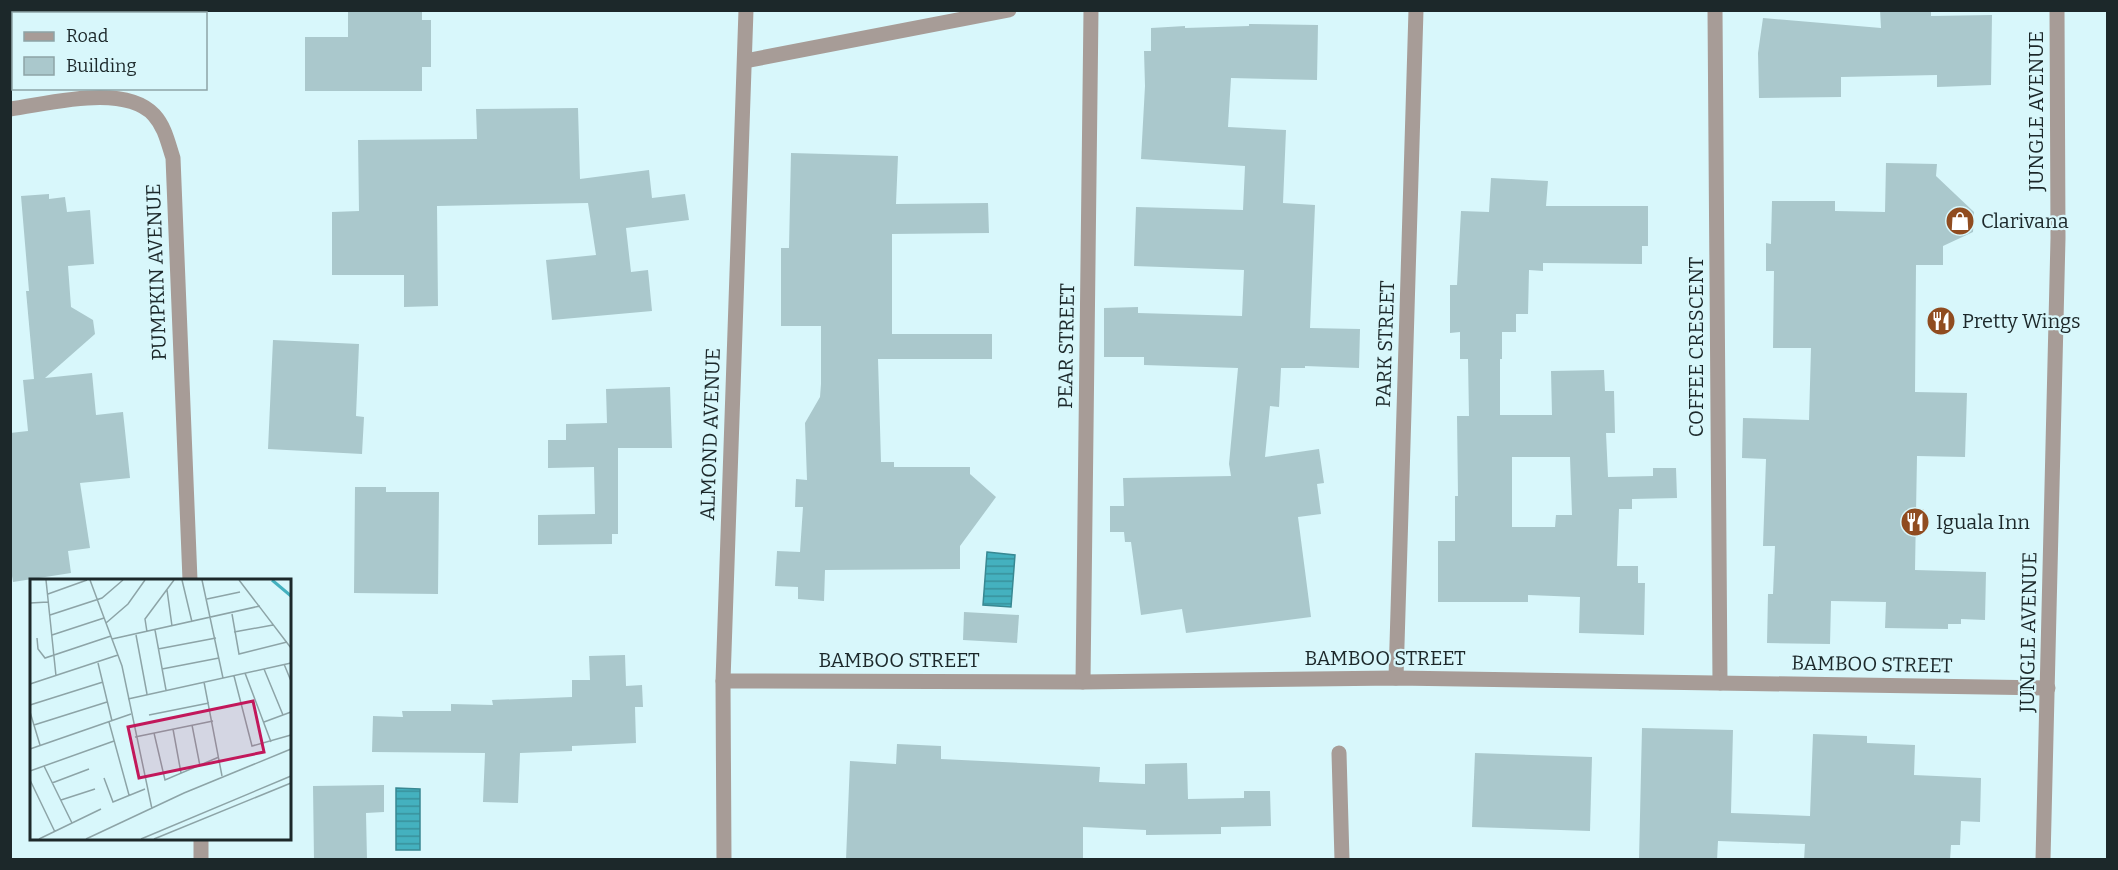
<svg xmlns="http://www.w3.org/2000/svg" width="2118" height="870" font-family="Bitter,serif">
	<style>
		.water { fill: url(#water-rules); stroke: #388892; stroke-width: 1.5 }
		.building { fill: #aac8cc; fill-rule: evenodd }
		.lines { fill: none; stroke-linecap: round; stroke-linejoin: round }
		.service { stroke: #a79c97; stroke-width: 15 }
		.minor { stroke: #a79c97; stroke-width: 15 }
		.labels { text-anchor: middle; stroke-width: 4.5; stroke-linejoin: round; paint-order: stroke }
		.street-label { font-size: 20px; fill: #1c282a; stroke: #d8f7fb }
		.poi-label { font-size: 20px; fill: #1c282a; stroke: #d8f7fb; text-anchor: start }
		.inset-river { fill: none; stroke: #44b1bf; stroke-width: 3 }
		.inset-road { fill: none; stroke: #8da4a7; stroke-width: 1.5 }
		.view { fill: #c2185b; fill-opacity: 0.15; stroke: #c2185b; stroke-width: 3 }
		.inset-edge { fill: none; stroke: #1c282a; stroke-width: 3 }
	</style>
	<defs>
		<pattern id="water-rules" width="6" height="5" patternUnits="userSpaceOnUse" patternTransform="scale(1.5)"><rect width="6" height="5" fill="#44b1bf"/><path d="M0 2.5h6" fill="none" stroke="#38909b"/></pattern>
	</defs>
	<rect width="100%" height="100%" fill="#d8f7fb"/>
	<g class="water">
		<polygon points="987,552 1015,555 1011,607 983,605"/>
		<polygon points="396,788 420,789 420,850 396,850"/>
	</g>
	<g class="building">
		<polygon points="348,10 422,10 422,20 431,20 431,67 422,67 422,91 305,91 305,37 348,37"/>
		<polygon points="1880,10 1931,10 1931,16 1992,15 1991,85 1937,87 1937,75 1841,77 1841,97 1759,98 1758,53 1763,18 1881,28"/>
		<polygon points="1249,24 1318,25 1317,80 1231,78 1228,127 1286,130 1283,203 1315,205 1310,328 1360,329 1359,368 1305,366 1305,368 1281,368 1279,407 1270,406 1265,457 1319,449 1324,483 1317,484 1321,514 1298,517 1311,617 1186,633 1182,609 1141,615 1131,542 1125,542 1124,532 1110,532 1110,506 1124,506 1123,478 1231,476 1229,464 1238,368 1144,365 1144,357 1104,357 1104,308 1138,307 1138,313 1242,316 1244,270 1134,266 1136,207 1243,210 1245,166 1141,159 1145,86 1144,51 1151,51 1151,28 1185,26 1185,28 1249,26"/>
		<polygon points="578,108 580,179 649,170 652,198 685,194 689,220 626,228 631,272 648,270 652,311 552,320 546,260 596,255 588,203 437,206 438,306 404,307 404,275 332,275 332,212 359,211 358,140 477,139 476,109"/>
		<polygon points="791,153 898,156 896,204 988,203 989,233 892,234 892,334 992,334 992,359 878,359 881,462 894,462 894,467 970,467 970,474 996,497 960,546 960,569 825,570 824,601 798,599 798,587 775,586 777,551 800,552 803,507 795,507 796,479 807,480 805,423 820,397 821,384 821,326 781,326 781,248 789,248"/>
		<polygon points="1886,163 1937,164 1936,176 1974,212 1973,232 1943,246 1943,265 1916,265 1915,392 1967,393 1965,457 1917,456 1915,570 1986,572 1985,620 1961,619 1961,624 1948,624 1948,629 1885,628 1886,602 1831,601 1830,644 1767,643 1768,594 1773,594 1775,546 1763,546 1766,459 1742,458 1743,418 1809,420 1811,348 1773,348 1774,271 1766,271 1766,243 1771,244 1772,201 1835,201 1835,211 1885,212"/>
		<path d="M 1491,178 L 1548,181 L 1546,206 L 1648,206 L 1648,246 L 1642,246 L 1642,264 L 1543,263 L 1543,271 L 1529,270 L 1528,314 L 1516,314 L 1516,332 L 1502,332 L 1502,359 L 1500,359 L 1500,415 L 1552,415 L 1551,371 L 1604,370 L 1605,391 L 1614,391 L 1615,433 L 1606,433 L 1608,477 L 1653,476 L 1653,468 L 1676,468 L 1677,498 L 1632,499 L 1632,509 L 1619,509 L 1617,566 L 1638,566 L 1638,583 L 1645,583 L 1644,635 L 1579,633 L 1580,597 L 1528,595 L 1528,602 L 1438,602 L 1438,541 L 1455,541 L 1455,496 L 1458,496 L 1457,416 L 1469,416 L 1468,359 L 1460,359 L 1460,332 L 1450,333 L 1450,285 L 1457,285 L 1461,211 L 1489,212 ZM 1512,457 L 1570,457 L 1572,515 L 1556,515 L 1555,527 L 1512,527 Z"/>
		<polygon points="49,194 49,199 65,197 67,212 90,210 94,264 68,266 71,307 93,320 95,334 45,378 92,373 96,415 123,412 130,478 80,483 90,548 68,551 71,573 13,582 10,564 10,433 28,431 23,380 34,379 26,291 29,291 21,196"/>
		<polygon points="273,340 359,344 356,416 364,417 362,454 268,449"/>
		<polygon points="670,387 672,448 618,448 618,534 612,534 612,544 538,545 538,515 595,514 594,467 548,468 548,440 566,440 566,424 607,423 606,389"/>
		<polygon points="355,487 386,487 386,492 439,492 438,594 354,593"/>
		<polygon points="964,612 1019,615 1017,643 963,640"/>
		<polygon points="625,655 626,686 642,685 643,707 635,707 636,743 572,746 572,751 520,753 518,803 483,802 485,753 372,752 373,716 403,717 402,711 451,711 451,704 493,705 492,700 572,697 572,680 590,680 589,656"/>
		<polygon points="1642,728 1733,730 1731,813 1810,816 1813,734 1867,736 1867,743 1915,745 1914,775 1981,778 1980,822 1961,821 1960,845 1951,845 1950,860 1804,860 1805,844 1718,841 1717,860 1639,860"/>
		<polygon points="897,744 941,746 941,759 1100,767 1099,782 1145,784 1145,764 1187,763 1188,799 1244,798 1244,791 1270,791 1271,826 1221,827 1221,834 1146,835 1146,830 1083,827 1083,860 846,860 850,761 896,764"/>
		<polygon points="1475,753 1592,757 1590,831 1472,827"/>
		<polygon points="384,785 384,812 366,813 367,860 314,860 313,786"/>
	</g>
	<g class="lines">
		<polyline class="service" points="61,10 62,14"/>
		<g class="minor">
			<polyline points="1715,10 1720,683"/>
			<polyline points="745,61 1009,10"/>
			<path d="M 10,109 C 49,104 124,83 154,115 C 165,127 168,143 173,158 L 190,580"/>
			<polyline points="1396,678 1416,10"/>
			<polyline points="723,681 1083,682 1396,678 2048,688"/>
			<polyline points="1083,682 1091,10"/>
			<polyline points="1339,753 1342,860"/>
			<polyline points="201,838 201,860"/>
			<polyline points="724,860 723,681 746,10"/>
			<polyline points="2043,860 2058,238 2057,10"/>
		</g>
	</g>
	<defs>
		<g id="shop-disc" transform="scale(1.5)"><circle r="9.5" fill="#904c20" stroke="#d8f7fb"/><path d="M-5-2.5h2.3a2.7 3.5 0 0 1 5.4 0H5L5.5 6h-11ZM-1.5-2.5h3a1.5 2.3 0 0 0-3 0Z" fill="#fff"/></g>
		<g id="restaurant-disc" transform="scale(1.5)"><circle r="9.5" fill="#904c20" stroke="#d8f7fb"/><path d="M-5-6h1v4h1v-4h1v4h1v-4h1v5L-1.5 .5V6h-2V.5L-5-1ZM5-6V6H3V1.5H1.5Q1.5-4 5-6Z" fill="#fff"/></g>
	</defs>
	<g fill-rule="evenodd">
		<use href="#shop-disc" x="1960" y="221"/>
		<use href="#restaurant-disc" x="1941" y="321"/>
		<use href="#restaurant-disc" x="1915" y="522"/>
	</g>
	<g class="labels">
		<g class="street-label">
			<text transform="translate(2036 111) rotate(-90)" y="7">JUNGLE AVENUE</text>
			<text transform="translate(156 272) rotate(-92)" y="7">PUMPKIN AVENUE</text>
			<text transform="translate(1385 344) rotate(-88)" y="7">PARK STREET</text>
			<text transform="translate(1066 346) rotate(-89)" y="7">PEAR STREET</text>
			<text transform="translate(1696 347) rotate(-90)" y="7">COFFEE CRESCENT</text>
			<text transform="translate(710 434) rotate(-88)" y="7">ALMOND AVENUE</text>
			<text transform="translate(2028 632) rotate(-89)" y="7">JUNGLE AVENUE</text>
			<text x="1385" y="665">BAMBOO STREET</text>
			<text x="899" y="667">BAMBOO STREET</text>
			<text transform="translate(1872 664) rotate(1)" y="7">BAMBOO STREET</text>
		</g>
		<g class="poi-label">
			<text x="1981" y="228">Clarivana</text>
			<text x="1962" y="328">Pretty Wings</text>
			<text x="1936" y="529">Iguala Inn</text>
		</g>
	</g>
	<g transform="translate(30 579)">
		<rect width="261" height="261" fill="#d8f7fb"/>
		<path class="inset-river" d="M 242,1 L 261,17"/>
		<path class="inset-road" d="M 16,1 L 26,97M 60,1 L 92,87 L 122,230M 152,1 L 162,43M 172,1 L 193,99M 209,1 L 261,69M 137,11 L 142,47M 18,15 L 57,1M 177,20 L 210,13M 0,24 L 18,23M 202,35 L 209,75 L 257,63M 20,36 L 72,19 L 93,1M 76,44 L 98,25 L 115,1M 125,51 L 136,111M 117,53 L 115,40 L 144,1M 204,53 L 243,46M 22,56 L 74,39M 106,56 L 117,115M 7,59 L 8,70 L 15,79 L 81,57M 82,60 L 230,27M 128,70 L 186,59M 68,84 L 82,142M 254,85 L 261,102M 132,90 L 189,79M 234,90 L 253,136M 215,94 L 241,163M 204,97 L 222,167 L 261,156M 174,103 L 192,197M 0,105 L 88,76M 98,120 L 261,84M 0,126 L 73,103M 0,133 L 10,166M 119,136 L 179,124M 79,143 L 99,216M 234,143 L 261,133M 4,146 L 77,123M 162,146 L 170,187M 143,150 L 151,194M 124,154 L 135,201 L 189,178M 105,158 L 183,142M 0,170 L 101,135M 14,187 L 42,244M 0,192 L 84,162M 74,199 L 83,223 L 115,210M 0,201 L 25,253M 22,204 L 59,190M 31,221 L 65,210M 9,260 L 71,230M 56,260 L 154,214 L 261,170M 111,260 L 261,197M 124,260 L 261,204"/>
		<path class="view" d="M 223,122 L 234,173 L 109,199 L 98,148 Z"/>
		<rect width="261" height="261" class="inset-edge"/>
	</g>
	<rect width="2118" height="870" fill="none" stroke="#1c282a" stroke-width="24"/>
	<rect x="12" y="12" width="195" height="78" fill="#d8f7fb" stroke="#8da4a7" stroke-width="1.5"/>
	<rect x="24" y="32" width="30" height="9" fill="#a79c97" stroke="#8da4a7" stroke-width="1.5"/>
	<text x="66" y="42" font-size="18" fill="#1c282a">Road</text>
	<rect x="24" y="57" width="30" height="18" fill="#aac8cc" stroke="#8da4a7" stroke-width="1.5"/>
	<text x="66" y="72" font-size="18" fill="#1c282a">Building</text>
</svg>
